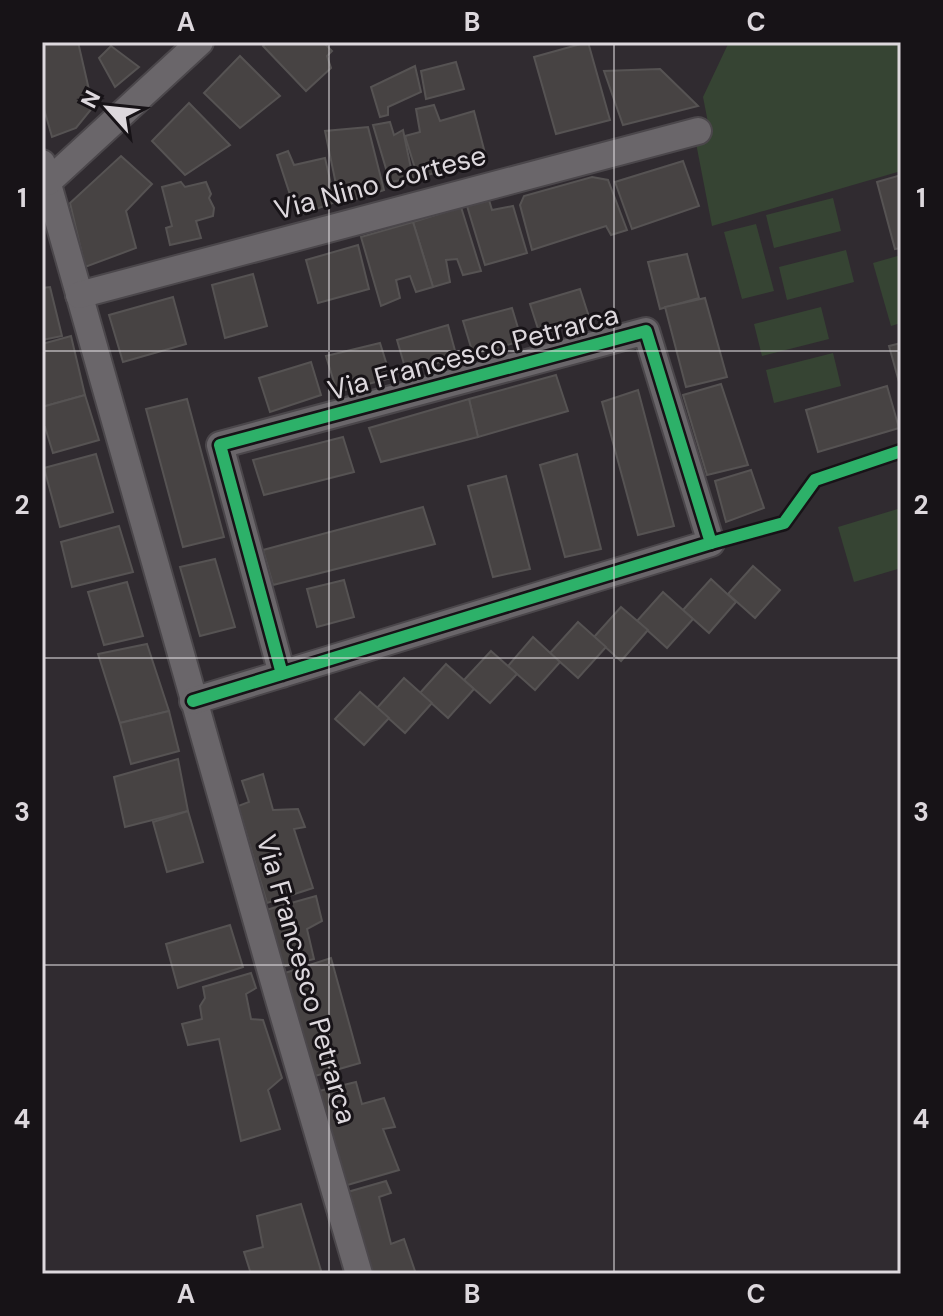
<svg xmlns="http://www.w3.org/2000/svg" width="943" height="1316" font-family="'DM Sans',sans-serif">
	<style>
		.green { fill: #364433 }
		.building { fill: #474343; stroke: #565353; stroke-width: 2 }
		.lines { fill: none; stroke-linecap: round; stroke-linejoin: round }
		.minor-casing { stroke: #4b474b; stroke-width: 30 }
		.minor { stroke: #6a666a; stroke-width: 26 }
		.cycleway-casing { stroke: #171317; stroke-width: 17 }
		.cycleway { stroke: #2db169; stroke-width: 12 }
		.grid { fill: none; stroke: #ddd8dd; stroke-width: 2; stroke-opacity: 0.55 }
		.labels { text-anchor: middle; stroke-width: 6; stroke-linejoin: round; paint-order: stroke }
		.street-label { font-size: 28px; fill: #ddd8dd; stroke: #171317 }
		.neatline { fill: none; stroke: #ddd8dd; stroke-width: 3 }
		.grid-label { font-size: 26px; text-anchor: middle; font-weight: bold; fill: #ddd8dd }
	</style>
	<rect width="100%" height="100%" fill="#302b30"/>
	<g class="green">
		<polygon points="729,42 901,42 901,171 712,226 696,143 711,138 703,97"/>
		<polygon points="833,198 841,231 774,248 766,215"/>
		<polygon points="756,224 774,291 742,299 724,232"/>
		<polygon points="846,250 854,282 787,300 779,267"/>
		<polygon points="901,255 901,323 891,326 873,263"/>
		<polygon points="821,307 829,339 762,356 754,324"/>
		<polygon points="833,353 841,386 774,403 766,370"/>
		<polygon points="901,508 901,568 854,582 838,527"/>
	</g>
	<g class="building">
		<polygon points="42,42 78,42 93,107 76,128 52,137 42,102"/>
		<polygon points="267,42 323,42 332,51 327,56 331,68 306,91 263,46"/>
		<polygon points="588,42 610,120 556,134 534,57"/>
		<polygon points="111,46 139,67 115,87 99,58"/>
		<polygon points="240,56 280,96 240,128 204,93"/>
		<polygon points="456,62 464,89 426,99 421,71"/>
		<polygon points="415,66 421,92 388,107 388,115 380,117 371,87"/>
		<polygon points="660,69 698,106 623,125 604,71"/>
		<polygon points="189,103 230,145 185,175 152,141"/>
		<polygon points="434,105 440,121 474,111 486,157 418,178 405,136 420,132 416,109"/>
		<polygon points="390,122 394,135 403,130 413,178 390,182 373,125"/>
		<polygon points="368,127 384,190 340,204 325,131"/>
		<polygon points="288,151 294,165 325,158 335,202 297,216 277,155"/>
		<polygon points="121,156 152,184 126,211 136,248 85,267 70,203"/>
		<polygon points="683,161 699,206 632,229 615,182"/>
		<polygon points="901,175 901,248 895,249 877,182"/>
		<polygon points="592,177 608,180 627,230 611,235 606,226 532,250 520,205 524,196"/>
		<polygon points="181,182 185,187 206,182 211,194 209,198 214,208 213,216 196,221 201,238 170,245 166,228 172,226 162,187"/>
		<polygon points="489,200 492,210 513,206 527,253 485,265 467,206"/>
		<polygon points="461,207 481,271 463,275 457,259 446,260 450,282 433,287 413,222"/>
		<polygon points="413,222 433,287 416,292 410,276 396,280 400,298 381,306 361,237"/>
		<polygon points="358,245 369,289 318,303 306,260"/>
		<polygon points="687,254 699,298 660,309 648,262"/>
		<polygon points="253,274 267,326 225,338 212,285"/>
		<polygon points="50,287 62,336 42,340 42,288"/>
		<polygon points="580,289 590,320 540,335 530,304"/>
		<polygon points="173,297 186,344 123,362 109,315"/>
		<polygon points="705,298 727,377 686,387 665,307"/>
		<polygon points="512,308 522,341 473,354 463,321"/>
		<polygon points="448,325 457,358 406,371 397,340"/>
		<polygon points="71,336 85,395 42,407 42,344"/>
		<polygon points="380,343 391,378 337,392 326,356"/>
		<polygon points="901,343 901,389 889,346"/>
		<polygon points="311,362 321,395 270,412 259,378"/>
		<polygon points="556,375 568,411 478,437 469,399"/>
		<polygon points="721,384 748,465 707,475 683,395"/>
		<polygon points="887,386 899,428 818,452 806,410"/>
		<polygon points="638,390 674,526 638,535 602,402"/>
		<polygon points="85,395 99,440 53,453 45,427 42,427 42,407"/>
		<polygon points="187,399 224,537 183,547 146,409"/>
		<polygon points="469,399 478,437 381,462 369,428"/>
		<polygon points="343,437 354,472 264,495 253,460"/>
		<polygon points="96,454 113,512 60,527 44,468"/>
		<polygon points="577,454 601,549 565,557 540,465"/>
		<polygon points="751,470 764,508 726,522 715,481"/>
		<polygon points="506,476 530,569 493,577 468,486"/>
		<polygon points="423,507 435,544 273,585 263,550"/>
		<polygon points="119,526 133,572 72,587 61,542"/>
		<polygon points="215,559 235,627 200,636 180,567"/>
		<polygon points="753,566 780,590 755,618 728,594"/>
		<polygon points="711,579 736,602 709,633 683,610"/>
		<polygon points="344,580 354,617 317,627 307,589"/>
		<polygon points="127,582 143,636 104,645 88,592"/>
		<polygon points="663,592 693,619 667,648 637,621"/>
		<polygon points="621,607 648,630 621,661 594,637"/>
		<polygon points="578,622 606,647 578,678 550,653"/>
		<polygon points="533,637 560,662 535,690 508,666"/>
		<polygon points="147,644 169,711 120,723 98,654"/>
		<polygon points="491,651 517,674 490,703 464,680"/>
		<polygon points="446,664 474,689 448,718 420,693"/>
		<polygon points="404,678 432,703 405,733 377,708"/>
		<polygon points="360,692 389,718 364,745 335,719"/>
		<polygon points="169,711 179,751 131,764 120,723"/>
		<polygon points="178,759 188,811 125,827 114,777"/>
		<polygon points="263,774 273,810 298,809 305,827 294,829 313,888 267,903 238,806 249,802 242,781"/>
		<polygon points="188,811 203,862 167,872 153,822"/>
		<polygon points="316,896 322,921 307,929 314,959 281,967 266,910"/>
		<polygon points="230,925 243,967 178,988 166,944"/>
		<polygon points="331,958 360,1063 315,1076 285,973"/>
		<polygon points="251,973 256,988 246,994 251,1019 263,1020 282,1078 268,1090 280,1129 241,1141 219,1039 188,1045 182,1024 202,1019 200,1006 205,998 203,987"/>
		<polygon points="356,1082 362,1104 384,1098 395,1127 383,1129 399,1170 344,1186 319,1091"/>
		<polygon points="386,1181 391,1193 379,1197 391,1244 404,1239 416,1274 367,1274 344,1193"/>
		<polygon points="301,1204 322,1274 251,1274 244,1252 263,1247 257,1216"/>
	</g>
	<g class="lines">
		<g class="minor-casing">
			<g id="minor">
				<polyline points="42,163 277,993 359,1274"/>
				<polyline points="48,182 200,42"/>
				<polyline points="79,295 698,131"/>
				<polyline points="193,701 711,543 646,331 220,445 282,674"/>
			</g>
		</g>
		<use href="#minor" class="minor"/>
		<g class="cycleway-casing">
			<g id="cycleway">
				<polyline points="711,543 784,523 815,480 901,451"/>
				<polyline points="193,701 711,543 646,331 220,445 282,674"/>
			</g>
		</g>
		<use href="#cycleway" class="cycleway"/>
	</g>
	<path class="grid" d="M 329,42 L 329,1274M 614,42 L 614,1274M 42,351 L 901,351M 42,658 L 901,658M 42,965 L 901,965"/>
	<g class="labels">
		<g class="street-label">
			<text transform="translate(380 182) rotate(-15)" y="10">Via Nino Cortese</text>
			<text transform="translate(473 352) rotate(-15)" y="10">Via Francesco Petrarca</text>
			<text transform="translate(307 979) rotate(74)" y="10">Via Francesco Petrarca</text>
		</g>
	</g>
	<rect width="943" height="1316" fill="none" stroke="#171317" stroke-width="88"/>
	<g transform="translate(108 108) rotate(297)" stroke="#171317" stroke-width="6" paint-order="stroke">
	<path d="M0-6L14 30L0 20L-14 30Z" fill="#ddd8dd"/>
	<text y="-12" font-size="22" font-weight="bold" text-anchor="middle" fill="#ddd8dd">N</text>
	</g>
	<rect x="44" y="44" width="855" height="1228" class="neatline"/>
	<g class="grid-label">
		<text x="186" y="31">A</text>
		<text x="472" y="31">B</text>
		<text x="756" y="31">C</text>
		<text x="22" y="207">1</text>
		<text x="921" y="207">1</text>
		<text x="22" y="514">2</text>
		<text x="921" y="514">2</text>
		<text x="22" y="821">3</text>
		<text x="921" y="821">3</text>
		<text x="22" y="1128">4</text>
		<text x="921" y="1128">4</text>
		<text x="186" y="1303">A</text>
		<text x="472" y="1303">B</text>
		<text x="756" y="1303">C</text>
	</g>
</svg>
